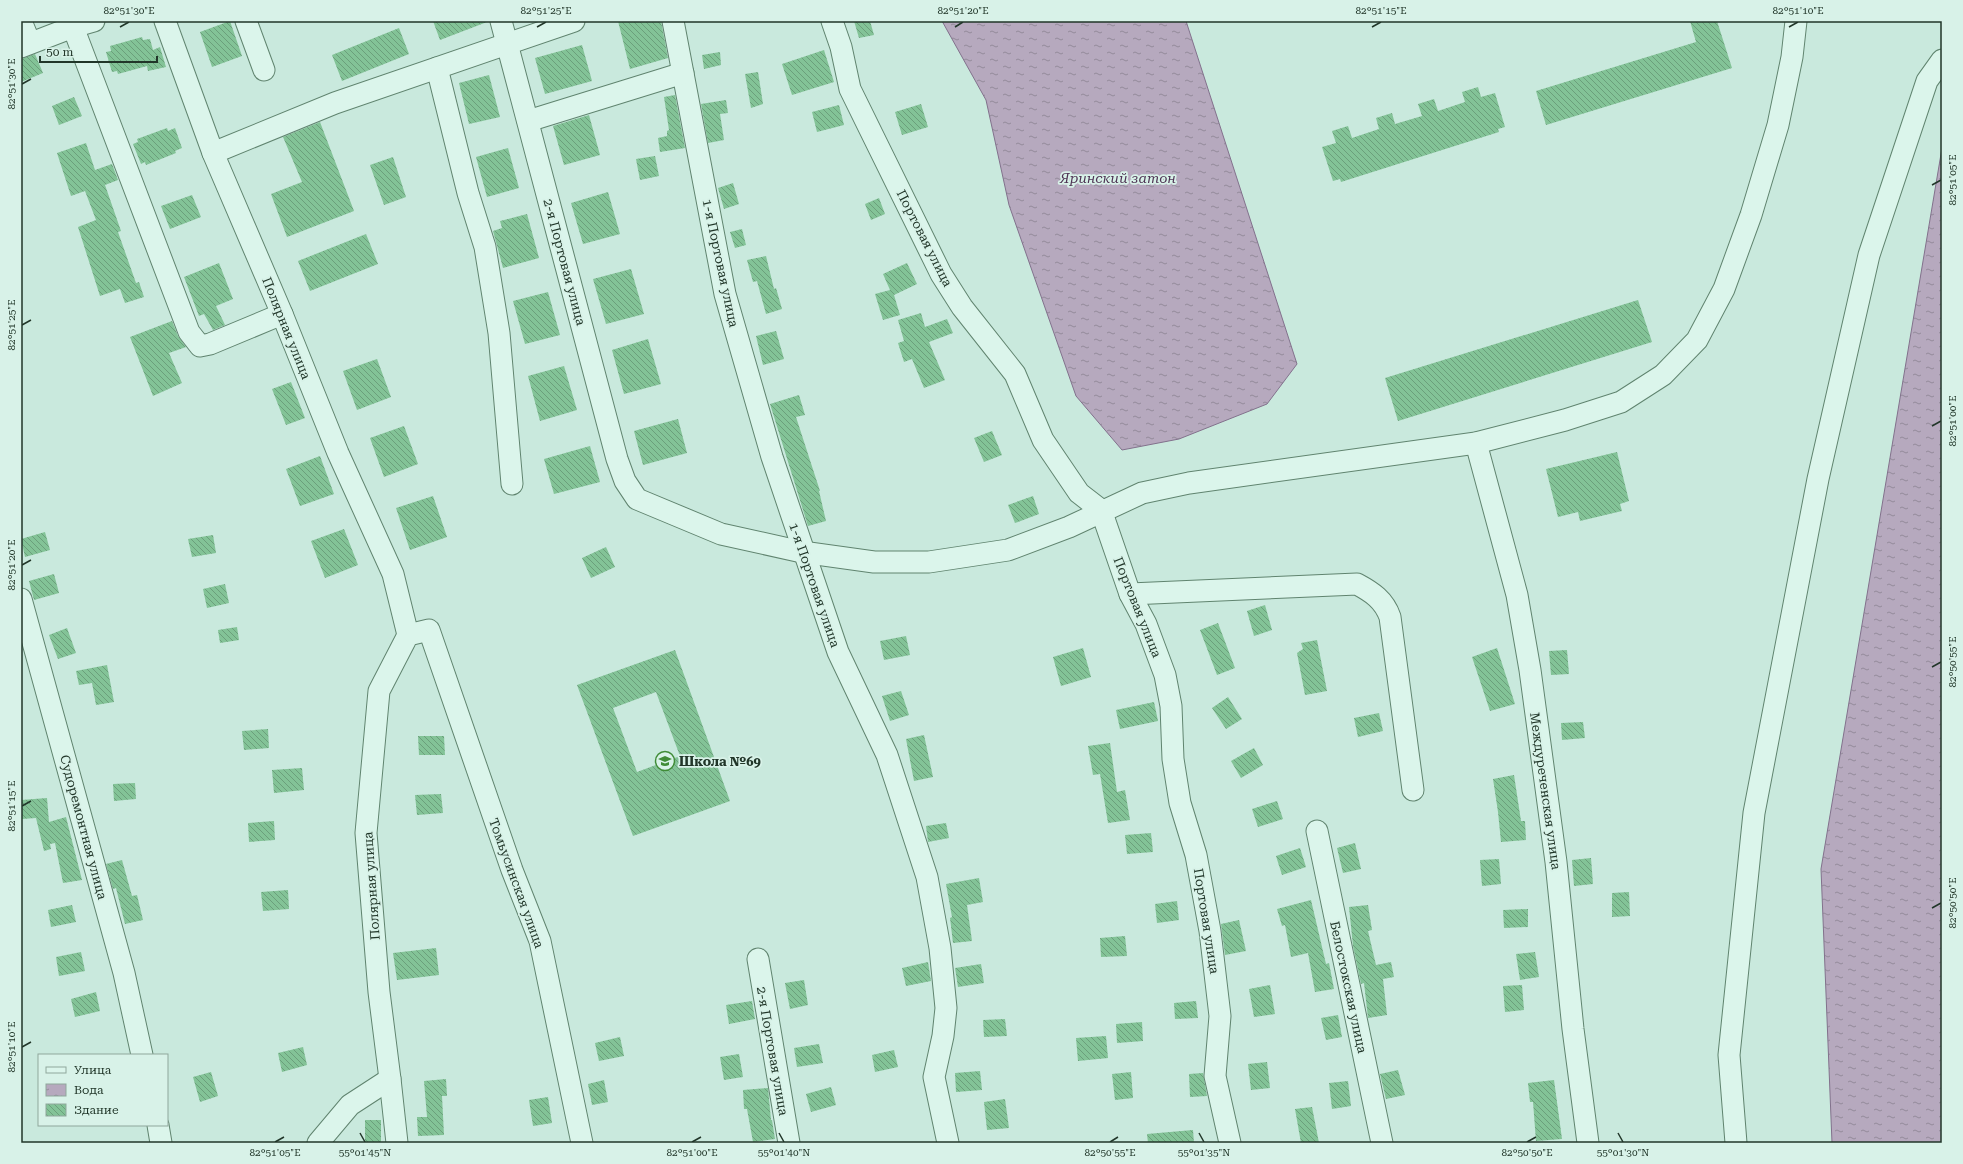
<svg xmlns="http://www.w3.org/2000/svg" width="1963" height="1164" font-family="'Roboto Serif',serif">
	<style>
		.water { fill: url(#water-ripples); stroke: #82718c }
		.building { fill: url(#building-back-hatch); fill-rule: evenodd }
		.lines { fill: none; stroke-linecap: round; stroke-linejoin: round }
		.minor-casing { stroke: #60846f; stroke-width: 23 }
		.minor { stroke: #dbf5eb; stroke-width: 21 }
		.ticks { fill: none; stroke: #213629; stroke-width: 1.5 }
		.labels { text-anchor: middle; stroke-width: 3.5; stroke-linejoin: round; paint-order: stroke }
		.street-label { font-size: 13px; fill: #213629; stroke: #d8f2e8 }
		.poi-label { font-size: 13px; font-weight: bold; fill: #213629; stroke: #d8f2e8; text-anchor: start }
		.water-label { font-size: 14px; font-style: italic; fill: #4e3354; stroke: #d8f2e8 }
		.neatline { fill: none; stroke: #213629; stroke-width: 1.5 }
		.ticks-label { font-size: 10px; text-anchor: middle; fill: #213629 }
	</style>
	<defs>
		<pattern id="water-ripples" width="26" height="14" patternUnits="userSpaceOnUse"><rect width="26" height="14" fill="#b6a9be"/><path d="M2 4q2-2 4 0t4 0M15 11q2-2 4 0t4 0" fill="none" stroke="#948a9a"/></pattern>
		<pattern id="building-back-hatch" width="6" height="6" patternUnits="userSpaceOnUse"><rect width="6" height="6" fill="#83c397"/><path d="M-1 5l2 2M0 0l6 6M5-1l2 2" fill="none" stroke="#6b9f7b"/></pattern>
	</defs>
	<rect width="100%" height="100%" fill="#c9e9dd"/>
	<g class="water">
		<polygon points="942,21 1186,21 1297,364 1267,404 1179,439 1122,450 1076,396 1009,205 986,100"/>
		<polygon points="1942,148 1942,1143 1832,1143 1821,869"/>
	</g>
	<g class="building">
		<polygon points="230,21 242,56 212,67 200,32"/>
		<polygon points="433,21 487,21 487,22 440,40"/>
		<polygon points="618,21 661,21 668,58 630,69"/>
		<polygon points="854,21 870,21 874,35 859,38"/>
		<polygon points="1690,21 1717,21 1732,68 1546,125 1536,91 1696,42"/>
		<polygon points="399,28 409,54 342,81 332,55"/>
		<polygon points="142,37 143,40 150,39 153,50 160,47 166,67 148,71 147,66 118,74 117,71 112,72 106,52 111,51 110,46"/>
		<polygon points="582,45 592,81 545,94 535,58"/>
		<polygon points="824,50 834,82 792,95 782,64"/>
		<polygon points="720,52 721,65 704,69 702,55"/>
		<polygon points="35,54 43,73 21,82 21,59"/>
		<polygon points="758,72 763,104 751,108 745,74"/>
		<polygon points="489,75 500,117 469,124 459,83"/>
		<polygon points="1478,87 1481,97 1495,93 1505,127 1498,129 1499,132 1341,182 1340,179 1333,181 1322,147 1336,143 1332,131 1348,126 1352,138 1379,129 1376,118 1392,113 1395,124 1422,116 1418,104 1434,99 1438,111 1465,102 1462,92"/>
		<polygon points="675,95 685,148 660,152 658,138 667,136 667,131 669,130 664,97"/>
		<polygon points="74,97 82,116 59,125 52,106"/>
		<polygon points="726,100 728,113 720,114 724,140 708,143 701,104"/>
		<polygon points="921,104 928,127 902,135 895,112"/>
		<polygon points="839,105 844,125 817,132 812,112"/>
		<polygon points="589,115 600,155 564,165 553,126"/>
		<polygon points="320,122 354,211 287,237 271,194 302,182 283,137"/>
		<polygon points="167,128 168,131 175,128 182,148 175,151 176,153 146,165 145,162 141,164 133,144 138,142 137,139"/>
		<polygon points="86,143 95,170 112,164 118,180 105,185 121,231 118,232 136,283 139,282 144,297 125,303 120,289 100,296 78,227 96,220 85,191 71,196 57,153"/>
		<polygon points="508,148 519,188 487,197 476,157"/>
		<polygon points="655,156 659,176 640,180 636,159"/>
		<polygon points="393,157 406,197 384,205 370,165"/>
		<polygon points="733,183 739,204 724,209 718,188"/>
		<polygon points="608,192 620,234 583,244 571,203"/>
		<polygon points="192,195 201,217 170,229 161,206"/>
		<polygon points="879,198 885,214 871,220 865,204"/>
		<polygon points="527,214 539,258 503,268 493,231 502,228 500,221"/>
		<polygon points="742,229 746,245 735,248 730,232"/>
		<polygon points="366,234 378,264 310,291 298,261"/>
		<polygon points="766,256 774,289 776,288 782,309 766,314 757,281 753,282 747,260"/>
		<polygon points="219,263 233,299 216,306 225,325 213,330 204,314 199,316 184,277"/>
		<polygon points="907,263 917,284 894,295 900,315 883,320 875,294 890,290 883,274"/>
		<polygon points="631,269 644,314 606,324 593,279"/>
		<polygon points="548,292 560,335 525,344 513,301"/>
		<polygon points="1638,300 1652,342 1398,421 1385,378"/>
		<polygon points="921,313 925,327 947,319 953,333 929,342 945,380 924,388 912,359 904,362 898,343 904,341 898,320"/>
		<polygon points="172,321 178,336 186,347 169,353 182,383 153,396 130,337"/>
		<polygon points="776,331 784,359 763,365 756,336"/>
		<polygon points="648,339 661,384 624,394 612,350"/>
		<polygon points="377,359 391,397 357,410 343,371"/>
		<polygon points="564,366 577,410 540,421 528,376"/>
		<polygon points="291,382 305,418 286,425 272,389"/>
		<polygon points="799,395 805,415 796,417 820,491 819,491 826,521 808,526 770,404"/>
		<polygon points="678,419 687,453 643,465 634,431"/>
		<polygon points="404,426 418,464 384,477 370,438"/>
		<polygon points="992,431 1002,455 984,462 974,438"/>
		<polygon points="590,446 600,482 554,494 544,459"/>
		<polygon points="1617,452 1629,501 1620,504 1622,511 1580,521 1578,512 1558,517 1546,469"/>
		<polygon points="320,456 334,494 300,506 286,469"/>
		<polygon points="433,496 447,537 410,550 396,508"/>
		<polygon points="1033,496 1039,514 1015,523 1008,505"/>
		<polygon points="344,529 358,565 325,578 311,541"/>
		<polygon points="45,532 50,550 25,557 21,539"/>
		<polygon points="213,535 216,553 192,557 188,539"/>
		<polygon points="606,547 615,567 591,578 582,558"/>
		<polygon points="54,574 59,593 34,600 29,581"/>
		<polygon points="225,584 229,603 207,608 203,589"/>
		<polygon points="1265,605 1272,630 1254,636 1247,611"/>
		<polygon points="1218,623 1235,668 1217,675 1200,630"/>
		<polygon points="237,627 239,640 220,643 218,630"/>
		<polygon points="67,628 76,653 58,659 49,635"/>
		<polygon points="906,636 910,655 884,660 880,641"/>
		<polygon points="1317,640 1327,691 1305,695 1297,653 1303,649 1301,643"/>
		<polygon points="1083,648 1091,677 1061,686 1053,657"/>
		<polygon points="1497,648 1515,704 1490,711 1472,657"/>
		<path d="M 675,650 L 730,801 L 633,836 L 577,685 ZM 656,692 L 680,756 L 637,772 L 613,708 Z"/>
		<polygon points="1567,650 1569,674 1551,675 1549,651"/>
		<polygon points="107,665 114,702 96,705 92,683 79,685 76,671"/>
		<polygon points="901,691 909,715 890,721 882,696"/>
		<polygon points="1228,697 1242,719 1226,729 1212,708"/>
		<polygon points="1154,702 1158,721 1120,729 1116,710"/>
		<polygon points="1379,713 1383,731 1358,737 1354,718"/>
		<polygon points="1583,722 1585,738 1562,740 1561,723"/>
		<polygon points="268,729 269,748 244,750 242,731"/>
		<polygon points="924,735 933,777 914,781 906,739"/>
		<polygon points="418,736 444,736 445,755 419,755"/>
		<polygon points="1110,743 1117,792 1125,790 1130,820 1108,823 1100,774 1093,775 1088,746"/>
		<polygon points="1254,748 1263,765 1241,778 1231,761"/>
		<polygon points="302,768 304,790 274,793 272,770"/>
		<polygon points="1514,775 1521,821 1525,821 1526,840 1501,842 1498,812 1493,779"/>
		<polygon points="135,783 136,799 114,801 113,784"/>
		<polygon points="441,794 443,813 417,815 415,795"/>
		<polygon points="47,798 49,822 66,817 82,880 63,883 55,843 50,844 51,849 44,851 36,818 22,819 21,800"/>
		<polygon points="1277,801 1283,819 1258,827 1252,809"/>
		<polygon points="274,821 275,840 249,842 248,823"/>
		<polygon points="946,823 949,838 928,842 926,826"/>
		<polygon points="1151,833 1153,852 1127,854 1125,835"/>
		<polygon points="1355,843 1361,869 1343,873 1337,848"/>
		<polygon points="1300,848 1306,867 1282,875 1276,856"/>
		<polygon points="1591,858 1593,884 1574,886 1572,860"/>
		<polygon points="1499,859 1501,884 1482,886 1480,860"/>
		<polygon points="122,860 132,896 137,895 143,920 125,924 116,888 113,889 106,864"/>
		<polygon points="979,878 983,902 967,905 972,941 953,943 950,918 952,917 946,884"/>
		<polygon points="288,890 289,909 263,911 261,892"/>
		<polygon points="1629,892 1630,916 1612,917 1612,893"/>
		<polygon points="1311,900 1326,964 1329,963 1334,989 1315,992 1308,953 1291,957 1285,925 1282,926 1277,909"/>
		<polygon points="1177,901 1179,920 1157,923 1155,904"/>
		<polygon points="72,905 76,922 51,927 48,910"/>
		<polygon points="1368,905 1372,930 1368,931 1376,965 1391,962 1394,977 1383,979 1387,1015 1368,1018 1364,983 1361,984 1353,946 1349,907"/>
		<polygon points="1528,909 1528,927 1504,928 1503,910"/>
		<polygon points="1239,920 1246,951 1225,955 1221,924"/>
		<polygon points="1125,936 1127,956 1101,957 1100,938"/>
		<polygon points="436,948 439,975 397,980 393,953"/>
		<polygon points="81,952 85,971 59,976 56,957"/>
		<polygon points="1535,952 1539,977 1520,980 1516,954"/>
		<polygon points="928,962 931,981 906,986 902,968"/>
		<polygon points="981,964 984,983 958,987 955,968"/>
		<polygon points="804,980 808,1005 790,1009 785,983"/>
		<polygon points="1270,985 1275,1014 1254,1017 1249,989"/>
		<polygon points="1522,985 1524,1010 1505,1012 1503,986"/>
		<polygon points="96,992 100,1011 75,1017 71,999"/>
		<polygon points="752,1001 755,1019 729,1024 726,1005"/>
		<polygon points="1196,1001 1198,1018 1175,1019 1174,1003"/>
		<polygon points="1338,1015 1342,1037 1326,1040 1321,1018"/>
		<polygon points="1005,1019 1007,1036 984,1037 983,1020"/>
		<polygon points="1142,1022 1143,1041 1117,1043 1116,1024"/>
		<polygon points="1106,1036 1108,1058 1078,1061 1076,1038"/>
		<polygon points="620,1037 624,1056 599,1061 595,1043"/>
		<polygon points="819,1044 823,1063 797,1067 794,1048"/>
		<polygon points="303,1047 307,1065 282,1072 278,1053"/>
		<polygon points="894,1050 898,1067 875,1072 872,1055"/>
		<polygon points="739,1054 743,1077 724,1080 720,1057"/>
		<polygon points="1267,1062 1270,1088 1251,1090 1248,1064"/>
		<polygon points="1398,1070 1405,1095 1386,1099 1380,1074"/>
		<polygon points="980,1071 982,1090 956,1092 955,1073"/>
		<polygon points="211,1072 218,1096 200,1102 193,1077"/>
		<polygon points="1131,1072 1133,1098 1115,1100 1112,1074"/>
		<polygon points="1203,1073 1207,1096 1190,1097 1189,1074"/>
		<polygon points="446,1079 447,1096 442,1096 444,1135 418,1136 417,1117 427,1117 424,1081"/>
		<polygon points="604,1080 608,1102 592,1105 588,1084"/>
		<polygon points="1554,1080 1562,1139 1536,1141 1533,1102 1530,1102 1528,1083"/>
		<polygon points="1348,1081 1351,1106 1332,1109 1329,1083"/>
		<polygon points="831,1087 836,1105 811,1112 806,1094"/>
		<polygon points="768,1088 771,1120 772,1120 775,1139 753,1142 747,1109 744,1109 743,1090"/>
		<polygon points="548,1097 552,1123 533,1126 529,1100"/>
		<polygon points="1005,1099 1009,1128 987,1130 984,1102"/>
		<polygon points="1312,1107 1319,1143 1301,1143 1295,1109"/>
		<rect x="365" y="1120" width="16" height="22"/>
		<polygon points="1193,1130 1194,1143 1148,1143 1147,1134"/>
	</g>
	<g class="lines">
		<g class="minor-casing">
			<g id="minor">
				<polyline points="21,21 30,43"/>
				<polyline points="165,21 213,153 282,314 338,453 393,574 408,635"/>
				<polyline points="246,21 264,70"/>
				<polyline points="501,21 617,459 625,481 637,499 721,534 802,552 874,562 929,562 1008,550 1069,527 1142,493 1189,483 1476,443 1565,420 1621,402 1663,375 1697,340 1724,289 1751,215 1778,125 1792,57 1796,21"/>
				<polyline points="673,21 725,294 772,457 838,652 887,755 927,877 940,948 946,1008 943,1036 934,1077 948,1143"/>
				<polyline points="832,21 841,47 850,89 941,274 962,307 1015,374 1043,440 1079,493 1101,510 1130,594 1146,624 1165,675 1171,706 1173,759 1180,803 1196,855 1210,931 1220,1016 1215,1076 1230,1143"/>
				<polyline points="73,27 189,332 200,346 210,344 282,314"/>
				<polyline points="21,47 73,27 94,21"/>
				<polyline points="437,68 468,193 485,247 499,333 512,484"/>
				<polyline points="528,121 683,73"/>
				<polyline points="213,153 335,103 574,21"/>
				<polyline points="1476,443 1517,595 1530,670 1556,862 1573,1029 1588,1143"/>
				<path d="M 1130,594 L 1357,584 C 1372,592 1384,600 1390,617 L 1413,790"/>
				<polyline points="21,599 124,973 142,1055"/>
				<polyline points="1317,831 1382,1143"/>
				<polyline points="758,959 789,1143"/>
				<polyline points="158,1125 161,1143"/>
				<polyline points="318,1143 350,1105 390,1079"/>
				<polyline points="397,1143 390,1079 379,992 366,833 379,691 408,635 429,630 512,870 540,941 582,1143"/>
				<polyline points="1736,1143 1729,1055 1754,813 1818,479 1869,255 1927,81 1942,60"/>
			</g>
		</g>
		<use href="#minor" class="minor"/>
	</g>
	<path class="ticks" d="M 120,27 L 129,22M 537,27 L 546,22M 955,27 L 963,22M 1372,27 L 1381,22M 1789,27 L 1798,22M 22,84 L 31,79M 1932,185 L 1941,180M 22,325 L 31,320M 1932,426 L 1941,421M 22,565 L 31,560M 1932,667 L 1941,662M 22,806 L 31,801M 1932,908 L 1941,903M 22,1047 L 31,1042M 360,1133 L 365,1142M 779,1133 L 784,1142M 1199,1133 L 1204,1142M 1618,1133 L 1623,1142M 275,1142 L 284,1137M 692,1142 L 701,1137M 1110,1142 L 1118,1137M 1527,1142 L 1536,1137"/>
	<defs>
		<g id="school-ring" transform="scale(1)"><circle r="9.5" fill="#d8f2e8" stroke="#408c37" stroke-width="1.5"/><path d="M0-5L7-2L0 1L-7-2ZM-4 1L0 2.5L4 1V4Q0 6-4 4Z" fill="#408c37"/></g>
	</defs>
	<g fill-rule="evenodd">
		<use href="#school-ring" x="665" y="761"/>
	</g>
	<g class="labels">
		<g class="street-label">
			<text transform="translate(925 238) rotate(63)" y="5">Портовая улица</text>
			<text transform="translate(565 262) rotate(75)" y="5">2-я Портовая улица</text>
			<text transform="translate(721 263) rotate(78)" y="5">1-я Портовая улица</text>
			<text transform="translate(287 328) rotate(68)" y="5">Полярная улица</text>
			<text transform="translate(815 585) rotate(71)" y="5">1-я Портовая улица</text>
			<text transform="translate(1138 607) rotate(68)" y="5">Портовая улица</text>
			<text transform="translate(1546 791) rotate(82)" y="5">Междуреченская улица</text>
			<text transform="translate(84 827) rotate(75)" y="5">Судоремонтная улица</text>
			<text transform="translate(517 883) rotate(70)" y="5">Томьусинская улица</text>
			<text transform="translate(371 886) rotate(-94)" y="5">Полярная улица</text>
			<text transform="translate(1207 921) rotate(81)" y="5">Портовая улица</text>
			<text transform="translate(1349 987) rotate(78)" y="5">Белостокская улица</text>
			<text transform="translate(773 1051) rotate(80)" y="5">2-я Портовая улица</text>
		</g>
		<g class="poi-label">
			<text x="679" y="766">Школа №69</text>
		</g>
		<g class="water-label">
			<text x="1118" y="183">Яринский затон</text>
		</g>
	</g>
	<rect width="1963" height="1164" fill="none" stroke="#d8f2e8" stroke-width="44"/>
	<rect x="38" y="1054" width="130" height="72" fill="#d8f2e8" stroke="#8fa79c"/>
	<rect x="46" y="1067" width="20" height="6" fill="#dbf5eb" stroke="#8fa79c"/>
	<text x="74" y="1074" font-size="12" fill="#213629">Улица</text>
	<rect x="46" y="1084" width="20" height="12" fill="url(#water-ripples)" stroke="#8fa79c"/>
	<text x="74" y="1094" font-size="12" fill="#213629">Вода</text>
	<rect x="46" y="1104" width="20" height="12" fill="url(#building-back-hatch)" stroke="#8fa79c"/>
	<text x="74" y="1114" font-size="12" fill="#213629">Здание</text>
	<path d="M40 56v6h117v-6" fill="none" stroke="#213629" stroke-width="2"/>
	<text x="46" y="56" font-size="12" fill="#213629" stroke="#d8f2e8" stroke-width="3" paint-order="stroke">50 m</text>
	<rect x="22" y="22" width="1919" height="1120" class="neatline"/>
	<g class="ticks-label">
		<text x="129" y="14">82°51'30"E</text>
		<text x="546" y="14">82°51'25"E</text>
		<text x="963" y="14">82°51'20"E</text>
		<text x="1381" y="14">82°51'15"E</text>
		<text x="1798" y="14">82°51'10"E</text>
		<text transform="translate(11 84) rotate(-90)" y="4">82°51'30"E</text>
		<text transform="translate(1952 180) rotate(-90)" y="4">82°51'05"E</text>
		<text transform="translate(11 325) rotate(-90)" y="4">82°51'25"E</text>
		<text transform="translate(1952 421) rotate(-90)" y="4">82°51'00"E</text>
		<text transform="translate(11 565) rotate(-90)" y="4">82°51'20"E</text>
		<text transform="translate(1952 662) rotate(-90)" y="4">82°50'55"E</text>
		<text transform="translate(11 806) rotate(-90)" y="4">82°51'15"E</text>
		<text transform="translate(1952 903) rotate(-90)" y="4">82°50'50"E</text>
		<text transform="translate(11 1047) rotate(-90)" y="4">82°51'10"E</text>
		<text x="275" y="1156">82°51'05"E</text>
		<text x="365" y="1156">55°01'45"N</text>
		<text x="692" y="1156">82°51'00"E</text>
		<text x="784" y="1156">55°01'40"N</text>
		<text x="1110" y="1156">82°50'55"E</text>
		<text x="1204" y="1156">55°01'35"N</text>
		<text x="1527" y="1156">82°50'50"E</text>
		<text x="1623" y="1156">55°01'30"N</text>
	</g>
</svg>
